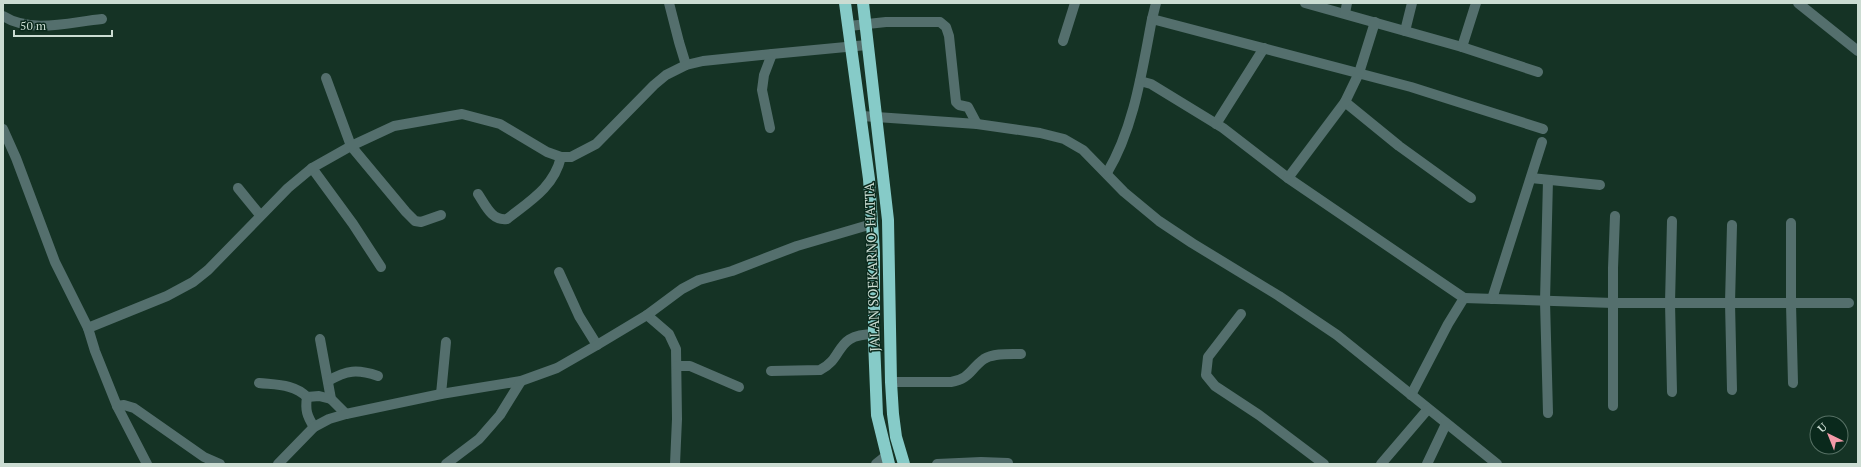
<svg xmlns="http://www.w3.org/2000/svg" width="1861" height="467" font-family="'PT Serif',serif">
	<style>
		.lines { fill: none; stroke-linecap: round; stroke-linejoin: round }
		.minor { stroke: #546f6d; stroke-width: 10 }
		.highway { stroke: #86cbc8; stroke-width: 12 }
		.labels { text-anchor: middle; stroke-width: 3; stroke-linejoin: round; paint-order: stroke }
		.street-label { font-size: 14px; fill: #cbdcd2; stroke: #0a291c }
	</style>
	<rect width="100%" height="100%" fill="#153325"/>
	<g class="lines">
		<g class="minor">
			<polyline points="669,3 679,42 686,65"/>
			<polyline points="1305,3 1462,47 1538,72"/>
			<polyline points="1798,3 1858,51"/>
			<polyline points="1345,13 1347,3"/>
			<path d="M 3,16 C 32,34 70,22 102,19"/>
			<polyline points="1152,19 1156,3"/>
			<polyline points="849,26 886,22 940,22 946,27 949,36 956,102 959,105 968,107 977,124"/>
			<polyline points="1405,31 1412,3"/>
			<polyline points="1063,41 1075,3"/>
			<polyline points="1462,47 1476,3"/>
			<polyline points="326,78 351,146 406,212 415,221 421,222 441,215"/>
			<polyline points="1140,81 1151,84 1223,128 1288,178 1464,298 1448,324 1411,395"/>
			<polyline points="1345,102 1399,146 1471,198"/>
			<polyline points="862,116 977,124 1040,133 1064,139 1083,150 1124,192 1159,221 1192,243 1279,296 1337,335 1497,464"/>
			<polyline points="1216,124 1264,48"/>
			<polyline points="770,128 762,90 764,75 772,54"/>
			<polyline points="3,129 16,158 55,262 88,328 95,351 117,406 147,464"/>
			<polyline points="312,168 353,224 381,267"/>
			<path d="M 1107,173 C 1134,128 1142,71 1152,19 L 1411,87 L 1543,129"/>
			<polyline points="1288,178 1345,102 1359,73 1375,22"/>
			<polyline points="1531,178 1600,185"/>
			<polyline points="238,188 260,215"/>
			<path d="M 478,194 C 486,206 492,221 507,219 C 530,201 554,187 561,157"/>
			<polyline points="1672,221 1670,303 1672,392"/>
			<polyline points="1791,223 1791,304 1793,383"/>
			<polyline points="1732,225 1730,303 1732,390"/>
			<polyline points="559,272 579,316 597,345"/>
			<polyline points="1464,298 1613,303 1849,303"/>
			<polyline points="1492,299 1542,142"/>
			<polyline points="1241,314 1208,357 1206,375 1215,386 1259,415 1324,464"/>
			<polyline points="647,315 669,334 676,349 677,419 675,464"/>
			<polyline points="88,328 167,296 193,282 208,270 288,188 312,168 351,146 394,126 462,114 500,124 547,152 561,157 571,157 596,144 654,85 666,75 686,65 703,61 772,54 867,45"/>
			<polyline points="320,339 331,399 346,414"/>
			<polyline points="677,366 690,366 739,387"/>
			<path d="M 771,371 L 820,370 C 846,357 833,334 875,334"/>
			<path d="M 328,381 C 347,370 357,369 378,376"/>
			<path d="M 891,382 L 951,382 C 970,379 970,369 984,359 C 993,353 1009,354 1021,354"/>
			<path d="M 259,383 C 277,385 294,384 307,397 L 319,396 L 331,399"/>
			<polyline points="441,394 446,342"/>
			<path d="M 307,397 C 305,410 307,416 314,427"/>
			<polyline points="117,406 124,405 134,408 204,457 220,464"/>
			<polyline points="1613,406 1613,268 1615,216"/>
			<polyline points="1548,413 1545,301 1548,180"/>
			<polyline points="278,464 314,427 329,419 346,414 441,394 521,381 557,368 597,345 647,315 682,289 699,280 732,271 797,246 872,224"/>
			<polyline points="446,464 479,439 500,415 521,381"/>
			<polyline points="876,464 886,456"/>
			<polyline points="937,464 981,462 1008,463"/>
			<polyline points="1381,464 1428,409"/>
			<polyline points="1427,464 1446,424"/>
		</g>
		<g class="highway">
			<polyline points="845,3 869,179 874,253 874,341 877,415 889,464"/>
			<polyline points="863,3 888,220 891,382 893,414 896,437 904,464"/>
		</g>
	</g>
	<g class="labels">
		<g class="street-label">
			<text transform="translate(872 267) rotate(-92)" y="5">JALAN SOEKARNO-HATTA</text>
		</g>
	</g>
	<rect width="1861" height="467" fill="none" stroke="#cbdcd2" stroke-width="8"/>
	<g transform="translate(1829 435) rotate(317)"><circle r="19" fill="#0a291c" stroke="#577165"/>
	<path d="M0-3L7 15L0 10L-7 15Z" fill="#f39aa8"/>
	<text y="-6" font-size="11" font-weight="bold" text-anchor="middle" fill="#cbdcd2">U</text>
	</g>
	<path d="M14 30v6h98v-6" fill="none" stroke="#cbdcd2" stroke-width="2"/>
	<text x="20" y="30" font-size="12" fill="#cbdcd2" stroke="#0a291c" stroke-width="3" paint-order="stroke">50 m</text>
</svg>
